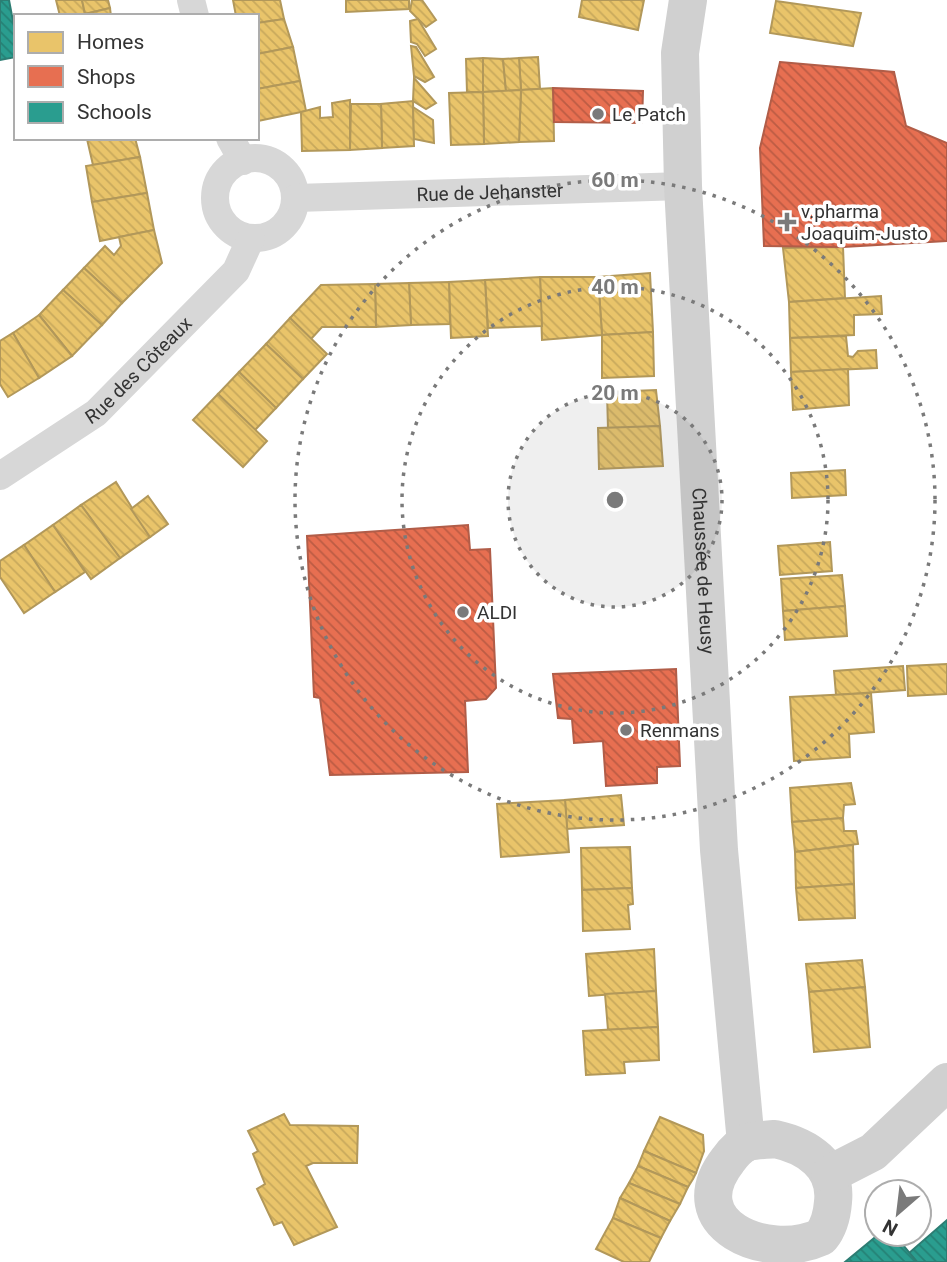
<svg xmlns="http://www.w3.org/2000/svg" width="947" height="1262" font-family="Roboto,sans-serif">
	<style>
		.homes { fill: url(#homes-back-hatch); stroke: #b2985a; stroke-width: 2 }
		.shops { fill: url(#shops-back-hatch); stroke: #b15d48; stroke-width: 2 }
		.schools { fill: url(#schools-back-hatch); stroke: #2d7d73; stroke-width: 2 }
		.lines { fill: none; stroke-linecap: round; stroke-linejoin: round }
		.street { stroke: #d7d7d7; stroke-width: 28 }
		.secondary { stroke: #d0d0d0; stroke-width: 38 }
		.ring { fill: none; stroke: #7a7a7a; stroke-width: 3.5; stroke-dasharray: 3.5 7 }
		.poi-dot { fill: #7a7a7a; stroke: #fff; stroke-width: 2.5 }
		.labels { text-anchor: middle; stroke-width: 7; stroke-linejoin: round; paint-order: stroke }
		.poi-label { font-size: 19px; fill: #333; stroke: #fff; text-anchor: start }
		.street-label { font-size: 19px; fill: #333; stroke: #fff }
		.centre { fill: #7a7a7a; stroke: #fff; stroke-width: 3.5 }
		.ring-label { font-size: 21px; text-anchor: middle; font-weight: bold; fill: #7a7a7a; stroke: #fff; stroke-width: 7; stroke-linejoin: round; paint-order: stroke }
	</style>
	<defs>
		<pattern id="homes-back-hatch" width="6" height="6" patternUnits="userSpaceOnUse" patternTransform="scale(1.75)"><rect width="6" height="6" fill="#e9c46a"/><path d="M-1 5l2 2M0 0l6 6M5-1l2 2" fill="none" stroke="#c8a95c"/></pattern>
		<pattern id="shops-back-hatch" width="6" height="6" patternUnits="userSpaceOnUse" patternTransform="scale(1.75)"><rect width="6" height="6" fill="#e76f51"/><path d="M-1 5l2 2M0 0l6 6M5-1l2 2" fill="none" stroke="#bc5c44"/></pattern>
		<pattern id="schools-back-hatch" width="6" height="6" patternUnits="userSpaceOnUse" patternTransform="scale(1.75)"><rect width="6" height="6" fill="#2a9d8f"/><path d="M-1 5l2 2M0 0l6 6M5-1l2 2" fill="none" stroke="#258175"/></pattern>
	</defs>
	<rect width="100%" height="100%" fill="#fff"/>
	<g class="homes">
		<polygon points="56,0 82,0 85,14 60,16"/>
		<polygon points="82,0 108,0 110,8 85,14"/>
		<polygon points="233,0 280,0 284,19 257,23 257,16 236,16"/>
		<polygon points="346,0 409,0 409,9 346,12"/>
		<polygon points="412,0 422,0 436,20 426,27 410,11"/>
		<polygon points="582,0 644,0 638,30 579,17"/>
		<polygon points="776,1 861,13 853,46 770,33"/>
		<polygon points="110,8 111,16 76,16 85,14"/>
		<polygon points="284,19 293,47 257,54 257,23"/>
		<polygon points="418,19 436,49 425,56 417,44 411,42 410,21"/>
		<polygon points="411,46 416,47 434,77 425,82 414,76"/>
		<polygon points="293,47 300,81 257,89 257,54"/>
		<polygon points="538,57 540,89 521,90 519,58"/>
		<polygon points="483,58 483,92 467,92 466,59"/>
		<polygon points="483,58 503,59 506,91 483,92"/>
		<polygon points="519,58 521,90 506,91 503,59"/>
		<polygon points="414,78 436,103 426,109 413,101"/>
		<polygon points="300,81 306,111 258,121 257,89"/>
		<polygon points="553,88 554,141 519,142 521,90"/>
		<polygon points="521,90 519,142 484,144 483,92"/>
		<polygon points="483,92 484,144 451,145 449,93"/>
		<polygon points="350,100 350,150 302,151 301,112 320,107 320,118 333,117 332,103"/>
		<polygon points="413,101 414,146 382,148 381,104"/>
		<polygon points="351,104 381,104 382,148 350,150"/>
		<polygon points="413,107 433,120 434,143 414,139"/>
		<polygon points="135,138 140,157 93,165 87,139"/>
		<polygon points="140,157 147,193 92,202 86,166"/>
		<polygon points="147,193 154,230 100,241 92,202"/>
		<polygon points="154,230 162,263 122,303 84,268 105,246 114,255 121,246 119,237"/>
		<polygon points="843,247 845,298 789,302 783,248"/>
		<polygon points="84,268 122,303 102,325 63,290"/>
		<polygon points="650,273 653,332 602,335 598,277"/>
		<polygon points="540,277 598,277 602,335 542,340"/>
		<polygon points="540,277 542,326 488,328 485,280"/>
		<polygon points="485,280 488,336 451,338 449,282"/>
		<polygon points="449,282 450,324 411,325 409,283"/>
		<polygon points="409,283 411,325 376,327 375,284"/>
		<polygon points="375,284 376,327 322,327 311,339 290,318 321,285"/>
		<polygon points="63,290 102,325 72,356 39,315"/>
		<polygon points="881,296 882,314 854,315 854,335 790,338 789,302"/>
		<polygon points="39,315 72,356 39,378 13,333"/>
		<polygon points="290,318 327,354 303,379 266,344"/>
		<polygon points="653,332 654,376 602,378 602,335"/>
		<polygon points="13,333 39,378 8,397 0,384 0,341"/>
		<polygon points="846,336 848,356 853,357 858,351 876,350 877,368 791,372 790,338"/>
		<polygon points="266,344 303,379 276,408 239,372"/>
		<polygon points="848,369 849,405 793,410 791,372"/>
		<polygon points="239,372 276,408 255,430 218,394"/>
		<polygon points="656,390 660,426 608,429 607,392"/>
		<polygon points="218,394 267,441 243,467 193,420"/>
		<polygon points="660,426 663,466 599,469 598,428"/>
		<polygon points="845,470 846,495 792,498 791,473"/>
		<polygon points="116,482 150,537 120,558 81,505"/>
		<polygon points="148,496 168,524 150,537 131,509"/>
		<polygon points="81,505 120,558 91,579 53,525"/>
		<polygon points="53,525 85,572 55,592 24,545"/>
		<polygon points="830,542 832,571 780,575 778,546"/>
		<polygon points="24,545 55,592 24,613 0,577 0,561"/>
		<polygon points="842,575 845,606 783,611 781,579"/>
		<polygon points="845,606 847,636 785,640 783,611"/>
		<polygon points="947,664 947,694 908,696 907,666"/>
		<polygon points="903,666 905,690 836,695 834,671"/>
		<polygon points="871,693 874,732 849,734 850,757 794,761 790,697"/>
		<polygon points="851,783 855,804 844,805 843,818 792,822 790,788"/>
		<polygon points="621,795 624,825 567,829 565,800"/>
		<polygon points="565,800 569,852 501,857 497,804"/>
		<polygon points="843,818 844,831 856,831 858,844 795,852 792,822"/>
		<polygon points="853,845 854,884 796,888 795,852"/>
		<polygon points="630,847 632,888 582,890 581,848"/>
		<polygon points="854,884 855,918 799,920 796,888"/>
		<polygon points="632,888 633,904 628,905 630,929 583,931 582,890"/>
		<polygon points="654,949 656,991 589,996 586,954"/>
		<polygon points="862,960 865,987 809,992 806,964"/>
		<polygon points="865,987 870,1047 814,1052 809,992"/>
		<polygon points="656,991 658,1027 608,1030 605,994"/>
		<polygon points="658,1027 659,1060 624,1062 625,1073 586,1075 583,1031"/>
		<polygon points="284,1114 290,1125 358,1126 357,1163 313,1163 306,1166 337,1227 294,1245 282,1222 274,1225 257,1189 265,1184 253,1154 258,1151 248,1131"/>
		<polygon points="660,1117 703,1135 704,1151 696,1173 644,1151"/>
		<polygon points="644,1151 696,1173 693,1179 688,1187 638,1166"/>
		<polygon points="638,1166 688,1187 680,1204 629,1183"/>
		<polygon points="629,1183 680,1204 670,1221 620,1198"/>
		<polygon points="620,1198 670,1221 661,1238 613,1218"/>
		<polygon points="613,1218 661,1238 649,1262 624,1262 596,1249"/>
	</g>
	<g class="shops">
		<polygon points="780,62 894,72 906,126 947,143 947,241 843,247 764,246 760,148"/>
		<polygon points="553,88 643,91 642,123 554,122"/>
		<polygon points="468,525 470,550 490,549 496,688 486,699 465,701 468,772 330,775 320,698 314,697 307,536"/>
		<polygon points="676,669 680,766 657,767 657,783 606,786 603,741 574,743 572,719 558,718 553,674"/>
	</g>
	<g class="schools">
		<polygon points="0,0 9,0 16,37 16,57 0,60"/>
		<polygon points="947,1220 947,1262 917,1262 909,1253"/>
		<polygon points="879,1234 894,1234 917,1262 845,1262"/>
	</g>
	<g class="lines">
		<g class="street">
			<polyline points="191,0 195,16"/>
			<polyline points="230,138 243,161"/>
			<circle cx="255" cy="198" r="40"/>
			<path id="s1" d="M 296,198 L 683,186"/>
			<path id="s2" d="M 0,476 L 96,413 L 236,271 L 251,238"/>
		</g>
		<g class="secondary">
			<path id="s3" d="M 688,0 L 680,53 L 683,186 L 719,850 L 746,1143"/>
			<path d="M 775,1139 C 807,1146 837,1165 833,1202 C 832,1215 829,1227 821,1237 C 766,1262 678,1224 728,1160 C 733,1153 741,1145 748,1142 C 756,1140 766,1140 775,1139 Z"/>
			<polyline points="830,1174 873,1152 947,1082"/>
		</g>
	</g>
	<circle cx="615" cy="500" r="107" fill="#7a7a7a" fill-opacity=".12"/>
	<g class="ring">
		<circle cx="615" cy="500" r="107"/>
		<circle cx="615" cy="500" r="213"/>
		<circle cx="615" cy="500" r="320"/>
	</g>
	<g class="poi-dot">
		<circle cx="598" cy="114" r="7"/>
		<path d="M783.5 211.5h7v7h7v7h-7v7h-7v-7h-7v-7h7z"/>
		<circle cx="463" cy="612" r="7"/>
		<circle cx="626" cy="730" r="7"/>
	</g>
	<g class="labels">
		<g class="poi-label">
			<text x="612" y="121">Le Patch</text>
			<text x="801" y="218">v.pharma<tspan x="801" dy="22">Joaquim-Justo</tspan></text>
			<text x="477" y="619">ALDI</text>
			<text x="640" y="737">Renmans</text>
		</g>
		<g class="street-label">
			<text dy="7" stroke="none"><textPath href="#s1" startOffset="194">Rue de Jehanster</textPath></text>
			<text dy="7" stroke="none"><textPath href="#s2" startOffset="175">Rue des Côteaux</textPath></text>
			<text dy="7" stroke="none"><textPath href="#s3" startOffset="572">Chaussée de Heusy</textPath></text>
		</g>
	</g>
	<circle cx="615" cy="500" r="10" class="centre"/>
	<g class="ring-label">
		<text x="615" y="187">60 m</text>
		<text x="615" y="294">40 m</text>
		<text x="615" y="400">20 m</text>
	</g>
	<rect x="14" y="14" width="245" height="126" fill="#ffffff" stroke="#adadad" stroke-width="2"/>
	<rect x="28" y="32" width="35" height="21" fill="#e9c46a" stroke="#adadad" stroke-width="2"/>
	<text x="77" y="49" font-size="21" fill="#333333">Homes</text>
	<rect x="28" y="66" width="35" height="21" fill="#e76f51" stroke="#adadad" stroke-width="2"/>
	<text x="77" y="84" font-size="21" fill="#333333">Shops</text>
	<rect x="28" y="102" width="35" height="21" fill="#2a9d8f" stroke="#adadad" stroke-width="2"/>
	<text x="77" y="119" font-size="21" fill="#333333">Schools</text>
	<g transform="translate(898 1213) rotate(208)"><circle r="33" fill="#ffffff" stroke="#adadad" stroke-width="2"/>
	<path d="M0-5L12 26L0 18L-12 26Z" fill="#7a7a7a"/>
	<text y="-10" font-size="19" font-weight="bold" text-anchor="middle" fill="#333333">N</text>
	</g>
</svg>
